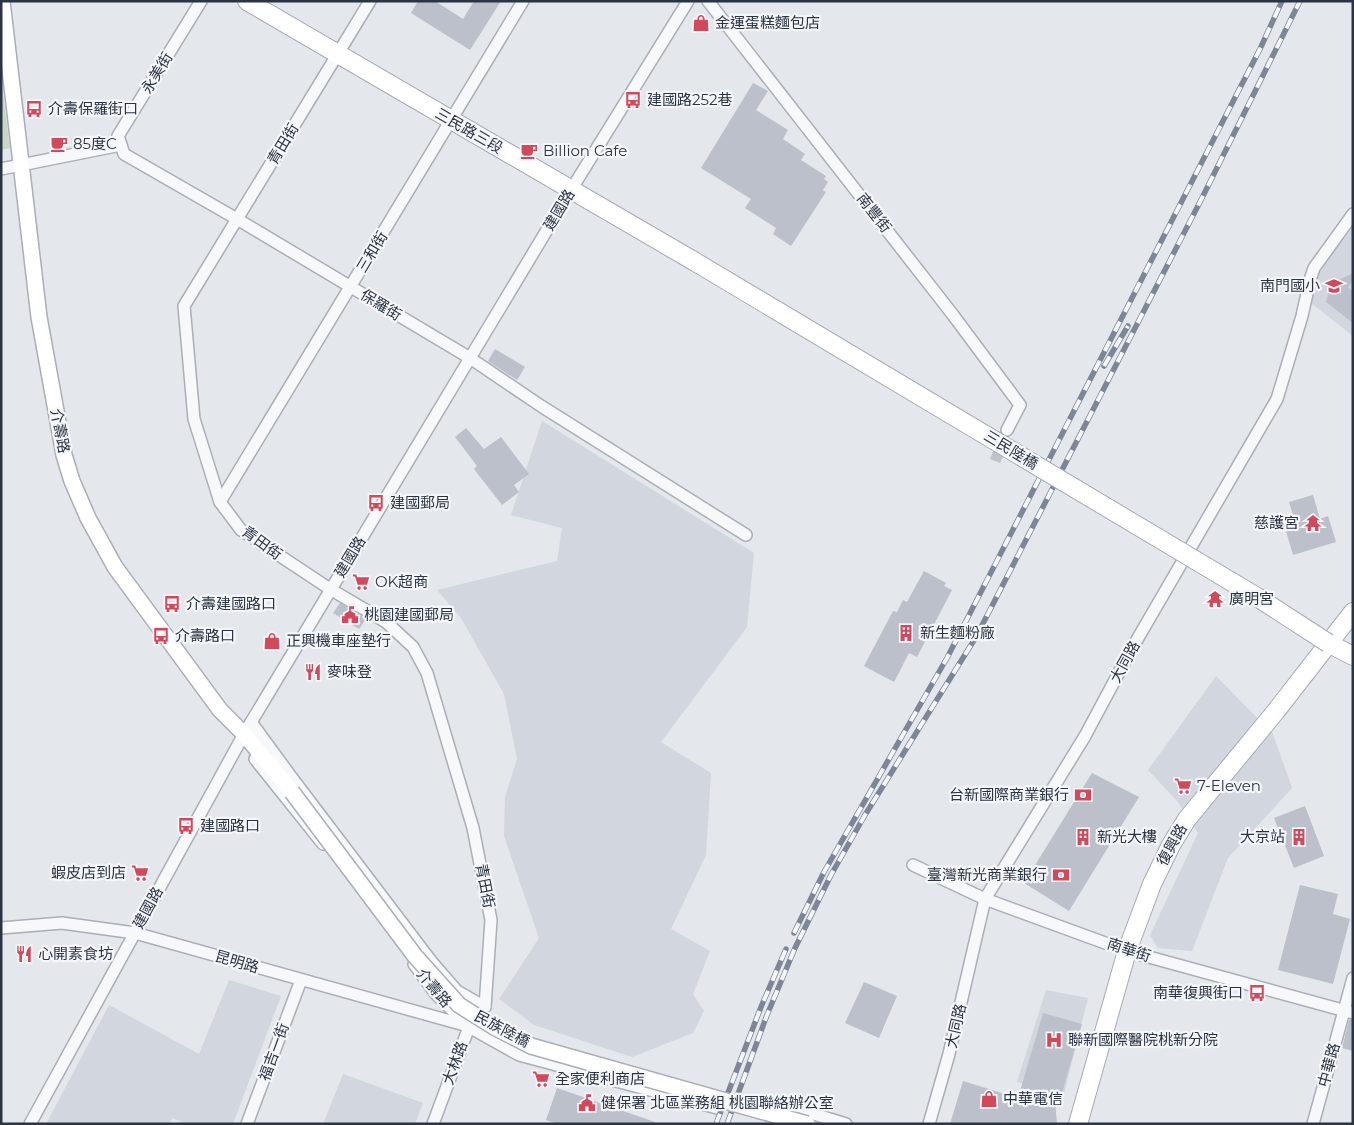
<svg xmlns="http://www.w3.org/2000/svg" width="1354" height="1125" font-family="Montserrat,'Noto Sans TC',sans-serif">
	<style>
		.built { fill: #d2d6de }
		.green { fill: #c9d6c5 }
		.building { fill: #bbc0ca }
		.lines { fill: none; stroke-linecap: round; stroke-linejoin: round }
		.street-tunnel { stroke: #bfc3cb; stroke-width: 11; stroke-dasharray: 11 5.5; stroke-linecap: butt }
		.street-casing { stroke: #a9aeb7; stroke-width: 14 }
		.secondary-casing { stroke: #a9aeb7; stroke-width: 18 }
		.primary-casing { stroke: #a3abb8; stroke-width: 20 }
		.street { stroke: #f7f8fa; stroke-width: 11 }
		.secondary { stroke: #fff; stroke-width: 15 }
		.primary { stroke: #fff; stroke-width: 18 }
		.rail-casing { stroke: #7d8696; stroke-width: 5.5 }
		.rail { stroke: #f4f6f9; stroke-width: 4; stroke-dasharray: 11; stroke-linecap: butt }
		.secondary-bridge-casing { stroke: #a9aeb7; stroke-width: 18; stroke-linecap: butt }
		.primary-bridge-casing { stroke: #a3abb8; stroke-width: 20; stroke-linecap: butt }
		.secondary-bridge { stroke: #fff; stroke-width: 15 }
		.primary-bridge { stroke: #fff; stroke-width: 18 }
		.labels { text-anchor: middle; stroke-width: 4.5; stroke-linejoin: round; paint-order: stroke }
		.poi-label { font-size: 15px; fill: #2b3445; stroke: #f4f6f9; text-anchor: start }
		.street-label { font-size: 15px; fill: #2b3445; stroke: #f4f6f9 }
	</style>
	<rect width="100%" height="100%" fill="#e4e7ec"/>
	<g class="built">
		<polygon points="1353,227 1353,336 1311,303 1320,269"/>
		<polygon points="542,421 754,553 747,627 661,742 711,773 706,855 671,929 710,951 693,994 704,1011 693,1033 632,1057 534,1025 499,999 539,938 504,836 505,797 517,759 504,694 461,618 437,590 557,561 562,528 511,515"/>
		<polygon points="1216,676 1273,734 1292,788 1228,858 1192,951 1158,948 1150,935 1198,833 1177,801 1148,770"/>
		<polygon points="229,980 281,996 233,1124 185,1124 173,1118 169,1124 46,1124 109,1005 199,1054"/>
		<polygon points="1046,990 1088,998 1064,1094 1017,1082"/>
		<polygon points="343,1074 423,1103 415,1124 323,1124"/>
	</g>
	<polygon class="green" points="1,79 10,148 1,150"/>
	<g class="building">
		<polygon points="418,1 435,1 463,19 474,1 501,1 470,50 411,13"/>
		<polygon points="753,83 768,91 756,110 788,130 783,139 805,154 801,160 826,176 824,179 828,182 823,190 826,192 791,246 773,234 776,228 745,208 751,199 701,168"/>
		<polygon points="1353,273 1353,281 1348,287 1353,291 1353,323 1326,302 1328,294 1339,280"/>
		<polygon points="495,349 525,367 517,380 488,361"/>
		<polygon points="466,428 484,449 501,437 529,474 514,485 519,492 502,505 474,469 477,466 455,437"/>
		<polygon points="1313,495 1320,519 1328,516 1336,542 1293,555 1286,531 1297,528 1289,502"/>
		<polygon points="924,571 946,583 944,586 952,590 917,657 909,653 894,682 864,666 893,611 897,612 903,600 907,602"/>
		<polygon points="340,603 366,619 359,629 333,613"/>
		<polygon points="1092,773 1139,797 1069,911 1024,883"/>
		<polygon points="1305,806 1324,856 1294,868 1274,818"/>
		<polygon points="1300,885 1338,894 1333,914 1350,919 1333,984 1278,970"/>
		<polygon points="864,982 897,996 879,1038 845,1023"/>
		<polygon points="1043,1013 1082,1024 1062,1093 1054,1090 1057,1124 950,1124 963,1081 1018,1098"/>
		<polygon points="1349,1020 1353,1020 1353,1051 1342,1048"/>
		<polygon points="557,1088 655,1122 655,1124 558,1124 546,1120"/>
	</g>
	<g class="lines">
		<polyline class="street-tunnel" points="995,461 1004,439"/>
		<g class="street-casing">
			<g id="street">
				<polyline points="370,1 184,306 194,419 220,502 241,530 330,589 386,622 413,647 427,673 473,828 491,920 485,1007"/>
				<polyline points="708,1 953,315 1020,405 1007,430"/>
				<polyline points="121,145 118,136 201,1"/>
				<polyline points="1,169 121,145 124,154 237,219 470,358 541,406 746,535"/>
				<polyline points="220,502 523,1"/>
				<polyline points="251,722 292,778 431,961 457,991 485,1007"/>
				<polyline points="255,759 323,844"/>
				<polyline points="913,865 985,899 1127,951 1353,1013"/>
				<polyline points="1,928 62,923 135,933 468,1026"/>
				<polyline points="414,964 435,993 469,1027 519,1055 717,1108"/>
				<polyline points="788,1106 846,1124"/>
				<polyline points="30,1124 244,734 571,190 688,1"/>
				<polyline points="247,1124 301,980"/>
				<polyline points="433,1124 469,1027 473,1022"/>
				<polyline points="929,1124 949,1054 985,899 1085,736 1131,650 1277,399 1302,316 1310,280 1314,268 1353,214"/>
				<polyline points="1313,1124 1353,978"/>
			</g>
		</g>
		<g class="secondary-casing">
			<polyline id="secondary" points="2,1 39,317 64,455 72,481 88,518 115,567 220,710 244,734 292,792"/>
		</g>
		<g class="primary-casing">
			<g id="primary">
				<polyline points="247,1 692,260"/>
				<polyline points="1328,643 1353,656"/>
				<polyline points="1078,1124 1127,951 1152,884 1171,845 1187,819 1276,711 1353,612"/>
			</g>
		</g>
		<use href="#street" class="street"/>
		<use href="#secondary" class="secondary"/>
		<use href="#primary" class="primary"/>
		<g class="rail-casing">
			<g id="rail">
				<polyline points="1104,366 1128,326"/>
				<polyline points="794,933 824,872 947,658 1260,49 1282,1"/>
				<polyline points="716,1124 761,1007 786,949"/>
				<polyline points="727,1124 767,1015 795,948 831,875 865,815 976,637 1202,198 1300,1"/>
			</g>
		</g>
		<use href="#rail" class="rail"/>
		<g class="secondary-bridge-casing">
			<polyline id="secondary-bridge" points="292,792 415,956 459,1005 494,1027 531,1046 807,1124"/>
		</g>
		<g class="primary-bridge-casing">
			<polyline id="primary-bridge" points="692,260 1257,597 1328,643"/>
		</g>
		<use href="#secondary-bridge" class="secondary-bridge"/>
		<use href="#primary-bridge" class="primary-bridge"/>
	</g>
	<defs>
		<g id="shop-bare" transform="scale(1.35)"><path d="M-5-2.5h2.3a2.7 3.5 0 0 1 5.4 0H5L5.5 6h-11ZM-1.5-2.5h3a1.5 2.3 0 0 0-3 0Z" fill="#d1495b" stroke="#f4f6f9" stroke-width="2.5" paint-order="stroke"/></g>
		<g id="bus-bare" transform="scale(1.35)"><path d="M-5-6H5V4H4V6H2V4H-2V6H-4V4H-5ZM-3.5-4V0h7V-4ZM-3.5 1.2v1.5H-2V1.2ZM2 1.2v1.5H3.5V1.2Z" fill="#d1495b" stroke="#f4f6f9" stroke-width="2.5" paint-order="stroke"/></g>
		<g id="cafe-bare" transform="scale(1.35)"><path d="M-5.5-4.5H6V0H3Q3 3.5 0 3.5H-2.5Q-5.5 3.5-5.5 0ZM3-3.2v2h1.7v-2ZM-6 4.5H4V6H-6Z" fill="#d1495b" stroke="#f4f6f9" stroke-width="2.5" paint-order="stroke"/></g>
		<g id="school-bare" transform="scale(1.35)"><path d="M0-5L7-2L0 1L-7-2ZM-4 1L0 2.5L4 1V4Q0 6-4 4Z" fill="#d1495b" stroke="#f4f6f9" stroke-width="2.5" paint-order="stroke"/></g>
		<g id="temple-bare" transform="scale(1.35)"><path d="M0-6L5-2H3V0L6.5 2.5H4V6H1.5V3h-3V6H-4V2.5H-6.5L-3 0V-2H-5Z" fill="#d1495b" stroke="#f4f6f9" stroke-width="2.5" paint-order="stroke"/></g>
		<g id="supermarket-bare" transform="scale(1.35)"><path d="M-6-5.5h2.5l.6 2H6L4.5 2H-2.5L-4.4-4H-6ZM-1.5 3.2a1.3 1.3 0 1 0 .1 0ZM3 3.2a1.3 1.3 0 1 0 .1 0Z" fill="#d1495b" stroke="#f4f6f9" stroke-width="2.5" paint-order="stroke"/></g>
		<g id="civic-bare" transform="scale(1.35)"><path d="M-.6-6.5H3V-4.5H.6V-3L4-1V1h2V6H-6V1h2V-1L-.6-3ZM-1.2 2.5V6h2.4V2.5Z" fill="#d1495b" stroke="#f4f6f9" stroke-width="2.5" paint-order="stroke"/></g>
		<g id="building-bare" transform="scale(1.35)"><path d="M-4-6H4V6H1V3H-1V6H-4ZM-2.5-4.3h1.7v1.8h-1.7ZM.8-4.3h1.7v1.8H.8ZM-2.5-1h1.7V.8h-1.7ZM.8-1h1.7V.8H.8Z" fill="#d1495b" stroke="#f4f6f9" stroke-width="2.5" paint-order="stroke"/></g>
		<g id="restaurant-bare" transform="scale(1.35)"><path d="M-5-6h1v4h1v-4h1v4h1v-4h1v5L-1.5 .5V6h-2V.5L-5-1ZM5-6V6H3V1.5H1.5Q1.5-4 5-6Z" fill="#d1495b" stroke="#f4f6f9" stroke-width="2.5" paint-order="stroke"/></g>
		<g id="bank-bare" transform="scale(1.35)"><path d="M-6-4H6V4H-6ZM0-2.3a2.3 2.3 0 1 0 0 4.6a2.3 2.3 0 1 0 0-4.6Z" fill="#d1495b" stroke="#f4f6f9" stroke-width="2.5" paint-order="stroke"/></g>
		<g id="hospital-bare" transform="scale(1.35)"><path d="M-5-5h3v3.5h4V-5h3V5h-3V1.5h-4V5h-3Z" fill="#d1495b" stroke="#f4f6f9" stroke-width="2.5" paint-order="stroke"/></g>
	</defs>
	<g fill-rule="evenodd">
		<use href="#shop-bare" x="701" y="23"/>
		<use href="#bus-bare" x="633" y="100"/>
		<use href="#bus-bare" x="34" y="109"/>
		<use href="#cafe-bare" x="59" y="144"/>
		<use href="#cafe-bare" x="529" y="151"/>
		<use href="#school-bare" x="1334" y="286"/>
		<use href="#bus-bare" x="376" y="503"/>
		<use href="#temple-bare" x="1313" y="523"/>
		<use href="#supermarket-bare" x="361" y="582"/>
		<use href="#temple-bare" x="1215" y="599"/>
		<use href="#bus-bare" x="172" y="604"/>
		<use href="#civic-bare" x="350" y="615"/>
		<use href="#building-bare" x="906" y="633"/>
		<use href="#bus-bare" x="161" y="636"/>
		<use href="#shop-bare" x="272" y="641"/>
		<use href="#restaurant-bare" x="313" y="672"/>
		<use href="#supermarket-bare" x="1183" y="786"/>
		<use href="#bank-bare" x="1083" y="795"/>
		<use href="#bus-bare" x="186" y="826"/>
		<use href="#building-bare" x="1083" y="837"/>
		<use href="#building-bare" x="1299" y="837"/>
		<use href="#supermarket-bare" x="140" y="873"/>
		<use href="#bank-bare" x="1061" y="875"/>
		<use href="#restaurant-bare" x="24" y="954"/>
		<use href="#bus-bare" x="1257" y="993"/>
		<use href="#hospital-bare" x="1054" y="1040"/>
		<use href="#supermarket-bare" x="541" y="1079"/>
		<use href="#shop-bare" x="989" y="1099"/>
		<use href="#civic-bare" x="587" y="1103"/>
	</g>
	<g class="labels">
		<g class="poi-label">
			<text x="715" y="28">金運蛋糕麵包店</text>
			<text x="647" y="105">建國路252巷</text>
			<text x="48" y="114">介壽保羅街口</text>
			<text x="73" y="149">85度C</text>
			<text x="543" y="156">Billion Cafe</text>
			<text x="1320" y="291" text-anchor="end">南門國小</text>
			<text x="390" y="508">建國郵局</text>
			<text x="1299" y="528" text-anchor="end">慈護宮</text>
			<text x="375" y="587">OK超商</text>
			<text x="1229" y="604">廣明宮</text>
			<text x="186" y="609">介壽建國路口</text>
			<text x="364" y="620">桃園建國郵局</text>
			<text x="920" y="638">新生麵粉廠</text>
			<text x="175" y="641">介壽路口</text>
			<text x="286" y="646">正興機車座墊行</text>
			<text x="327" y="677">麥味登</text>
			<text x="1197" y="791">7-Eleven</text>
			<text x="1069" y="800" text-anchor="end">台新國際商業銀行</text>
			<text x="200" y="831">建國路口</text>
			<text x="1097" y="842">新光大樓</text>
			<text x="1285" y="842" text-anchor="end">大京站</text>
			<text x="126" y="878" text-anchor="end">蝦皮店到店</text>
			<text x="1047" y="880" text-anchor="end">臺灣新光商業銀行</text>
			<text x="38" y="959">心開素食坊</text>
			<text x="1243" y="998" text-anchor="end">南華復興街口</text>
			<text x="1068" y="1045">聯新國際醫院桃新分院</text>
			<text x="555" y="1084">全家便利商店</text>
			<text x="1003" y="1104">中華電信</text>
			<text x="601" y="1108">健保署 北區業務組 桃園聯絡辦公室</text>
		</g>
		<g class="street-label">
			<text transform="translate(157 73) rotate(-59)" y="5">永美街</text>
			<text transform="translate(469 131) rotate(30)" y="5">三民路三段</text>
			<text transform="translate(283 144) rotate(-59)" y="5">青田街</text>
			<text transform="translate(559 210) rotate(-59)" y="5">建國路</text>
			<text transform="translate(874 213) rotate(52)" y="5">南豐街</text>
			<text transform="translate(372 252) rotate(-59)" y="5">三和街</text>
			<text transform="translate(381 305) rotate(31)" y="5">保羅街</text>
			<text transform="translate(60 431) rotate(79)" y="5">介壽路</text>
			<text transform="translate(1011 450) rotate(31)" y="5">三民陸橋</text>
			<text transform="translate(262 543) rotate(36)" y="5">青田街</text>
			<text transform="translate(350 557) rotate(-59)" y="5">建國路</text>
			<text transform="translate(1125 662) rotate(-61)" y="5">大同路</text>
			<text transform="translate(1172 845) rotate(-61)" y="5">復興路</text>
			<text transform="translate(485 886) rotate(79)" y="5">青田街</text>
			<text transform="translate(148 908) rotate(-61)" y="5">建國路</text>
			<text transform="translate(1129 950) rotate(18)" y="5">南華街</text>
			<text transform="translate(237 962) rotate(16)" y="5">昆明路</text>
			<text transform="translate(434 988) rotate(50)" y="5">介壽路</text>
			<text transform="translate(956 1026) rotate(-77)" y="5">大同路</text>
			<text transform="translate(502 1029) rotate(28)" y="5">民族陸橋</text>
			<text transform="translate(274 1052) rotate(-70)" y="5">福吉一街</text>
			<text transform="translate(455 1063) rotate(-70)" y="5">大林路</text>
			<text transform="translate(1329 1065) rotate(-75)" y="5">中華路</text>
		</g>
	</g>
	<rect width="1354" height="1125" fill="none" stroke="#2b3445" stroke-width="5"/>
</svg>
